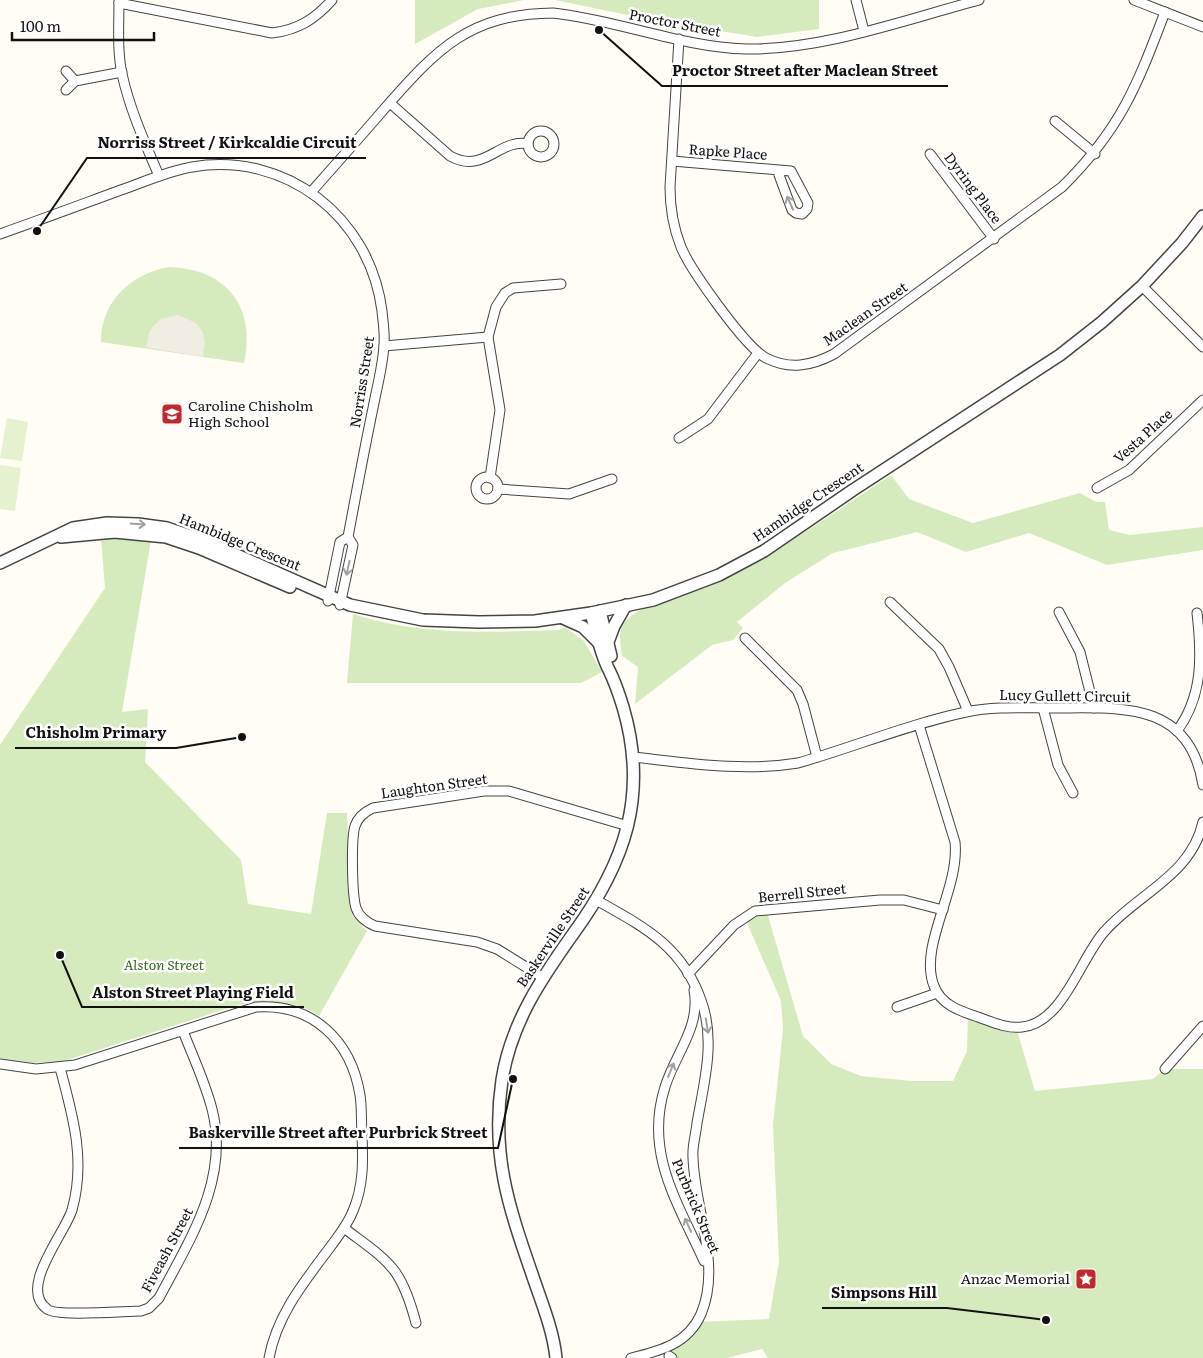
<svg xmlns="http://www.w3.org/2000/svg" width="1203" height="1358" font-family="Literata,serif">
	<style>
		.green { fill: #d5ebbd }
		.pitch { fill: #e6f2cf }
		.plaza { fill: #f1ede2 }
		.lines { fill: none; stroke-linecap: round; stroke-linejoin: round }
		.minor-casing { stroke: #444; stroke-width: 11 }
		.tertiary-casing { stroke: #444; stroke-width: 14 }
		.minor { stroke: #fff; stroke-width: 9 }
		.tertiary { stroke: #fff; stroke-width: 11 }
		.oneway { stroke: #a0a0a0 }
		.labels { text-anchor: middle; stroke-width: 5; stroke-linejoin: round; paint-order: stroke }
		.street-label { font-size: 14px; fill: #111; stroke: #fff }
		.poi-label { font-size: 14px; fill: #111; stroke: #fff; text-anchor: start }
		.park-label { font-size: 14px; font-style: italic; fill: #2f6b1f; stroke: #fff }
		.leader { fill: none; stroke: #111; stroke-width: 2 }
		.callout-dot { fill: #111; stroke: #fff; stroke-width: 2 }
		.callout-label { font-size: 15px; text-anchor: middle; font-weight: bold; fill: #111; stroke: #fff; stroke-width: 5; stroke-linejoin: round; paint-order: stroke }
	</style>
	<rect width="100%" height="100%" fill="#fffdf5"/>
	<g class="green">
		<polygon points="415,0 524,0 478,9 415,44"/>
		<polygon points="555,0 819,0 819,29 757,37 642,18"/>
		<path d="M 169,267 C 227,269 256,307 244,363 L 101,342 C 100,302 132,273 169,267 Z"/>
		<path d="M 891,475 L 909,499 L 973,523 L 1080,493 L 1096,502 L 1105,502 L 1109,530 L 1130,535 L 1203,527 L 1203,550 L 1107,565 L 1029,533 L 966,552 L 917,532 L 833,553 L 785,583 L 737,622 L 743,628 L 733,640 L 712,645 L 635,704 L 638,667 L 622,656 C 621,646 617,632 624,623 C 639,603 683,597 706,587 C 772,558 831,514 891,475 Z"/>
		<path d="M 101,537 L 151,540 L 122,712 L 148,709 L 145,762 L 241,860 L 248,904 L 311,914 L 327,813 L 347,813 L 352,915 L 367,931 L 319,1016 C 293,999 264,999 235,1006 L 64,1061 L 32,1063 L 0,1058 L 0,745 L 105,588 Z"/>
		<path d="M 353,614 C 418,636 491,632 559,630 L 565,627 L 584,641 L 602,672 L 581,683 L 347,683 Z"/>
		<polygon points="766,909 803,1036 831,1064 861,1076 912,1081 953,1081 967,1051 968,1014 1016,1027 1035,1091 1153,1079 1165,1069 1203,1069 1203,1358 768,1358 762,1349 727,1358 672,1358 665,1349 696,1322 769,1319 779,1262 773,1125 783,1029 781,1001 744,916"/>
	</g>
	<g class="pitch">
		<polygon points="7,418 28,422 22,461 0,458"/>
		<polygon points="0,465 21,468 15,511 0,509"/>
	</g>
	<polygon class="plaza" points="178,315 196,323 202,331 205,341 203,357 146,347 149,333 154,325 161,319"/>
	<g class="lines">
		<g class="minor-casing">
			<g id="minor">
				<path d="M 119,0 C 119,25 117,50 122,74 C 130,110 145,143 159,176"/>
				<polyline points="856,0 864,31"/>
				<polyline points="1134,0 1203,27"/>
				<path d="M 119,3 L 272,33 C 298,30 315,19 332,0"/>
				<path d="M 679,39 L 670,187 C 670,208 673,227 681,247 C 690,269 745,347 766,358 C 790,370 811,366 834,354 L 1062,187 C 1120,130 1137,86 1165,12"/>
				<polyline points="66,71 75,81"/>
				<polyline points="66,90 75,81 122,72"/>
				<path d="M 390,103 L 450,156 C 484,175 499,138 528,144"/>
				<polyline points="1055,121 1095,154"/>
				<circle cx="541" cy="144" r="13"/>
				<polyline points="930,154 994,239"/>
				<polyline points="672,161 791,171 808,203 807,209 802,214 796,213 792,210 779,175 782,171"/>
				<path d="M 312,191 C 336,164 361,136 385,108 C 437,49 469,14 553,13 C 618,20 680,47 746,49 C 823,50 904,20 979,0"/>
				<path d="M 0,234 C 40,220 80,205 121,190 C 144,182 168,171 192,167 C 286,151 370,217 382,311 C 383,322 385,333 384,345 C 383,365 377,387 373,408 C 364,451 356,494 348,537 L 353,545 L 340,605"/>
				<polyline points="1142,286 1203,347"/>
				<polyline points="384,346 488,337"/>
				<polyline points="679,438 708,419 758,353"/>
				<circle cx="487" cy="488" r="11"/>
				<polyline points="490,478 500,410 488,337 496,307 505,293 513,288 561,284"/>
				<polyline points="1097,488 1129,470 1203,400"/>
				<polyline points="498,489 569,494 612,479"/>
				<polyline points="328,601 340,542 348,537"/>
				<polyline points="890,602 939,649 949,667 968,711"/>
				<polyline points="1059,612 1080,652 1094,708"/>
				<polyline points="745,638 797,690 803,704 817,757"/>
				<polyline points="1043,708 1058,765 1073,793"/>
				<path d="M 919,725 L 955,842 C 960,889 918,946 934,986 C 941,1005 960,1011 978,1017 C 992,1022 1007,1029 1022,1027 C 1063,1023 1080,959 1104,932 C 1138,893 1191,876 1203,822"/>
				<path d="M 1177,731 C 1203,696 1202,656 1197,613"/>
				<path d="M 633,757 C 688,763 743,772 798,763 C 854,747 909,724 966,712 C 994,706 1025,708 1053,708 C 1120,708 1189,700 1203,785"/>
				<path d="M 598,901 C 644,927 682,946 701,1000 C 716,1040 704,1083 697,1123 C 696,1134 692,1146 693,1157 C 694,1208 722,1265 701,1314 C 688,1344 660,1351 631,1358"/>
				<polyline points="688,974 734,925 755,911 880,900 904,900 943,910"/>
				<path d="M 542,977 L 497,949 L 477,942 L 375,926 C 366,922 359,917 356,908 C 352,895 351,839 355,826 C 358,817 364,812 373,808 L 484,791 L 509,791 L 628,826"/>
				<path d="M 694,990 C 701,1027 675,1054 665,1087 C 644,1153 678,1203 704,1261"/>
				<polyline points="897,1007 937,993"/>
				<path d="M 0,1064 L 36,1069 L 75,1065 L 256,1007 C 312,1003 351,1040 360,1095 C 362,1107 361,1120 362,1133 C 363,1160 364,1185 353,1211 C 348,1224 339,1235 331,1246 C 305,1281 277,1314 269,1358"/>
				<path d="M 60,1068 C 73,1116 86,1161 72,1210 C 64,1235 18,1288 47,1309 C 56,1317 125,1311 141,1311 L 149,1308 L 159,1298 C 190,1239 230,1179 212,1109 C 205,1082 193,1057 183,1031"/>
				<polyline points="1165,1069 1203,1026"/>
				<path d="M 344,1228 C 389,1262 401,1266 416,1323"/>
				<polyline points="669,1356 672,1358"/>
			</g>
		</g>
		<g class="tertiary-casing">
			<g id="tertiary">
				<polyline points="61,537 115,532 166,537 199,548 290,587"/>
				<polyline points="0,563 73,528 107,523 138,524 167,528 205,541 350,605 423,620 479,622 535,621 591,613 653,600 719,575 764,551 853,490 1060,355 1102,322 1142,286 1182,243 1203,216"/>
				<polyline points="600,611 611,656"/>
				<polyline points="563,618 583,627 598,642"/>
				<polyline points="608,642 614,626 626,605"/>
				<path d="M 556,1358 C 553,1329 541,1301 532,1274 C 508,1205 491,1154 502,1080 C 511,1023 541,979 573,934 C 625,863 649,795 623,707 C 619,694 615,682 609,670 C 600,653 596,631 591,613"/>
			</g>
		</g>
		<use href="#minor" class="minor"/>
		<use href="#tertiary" class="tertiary"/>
	</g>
	<defs><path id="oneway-shaft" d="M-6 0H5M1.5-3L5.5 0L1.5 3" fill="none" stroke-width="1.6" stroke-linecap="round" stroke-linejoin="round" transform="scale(1.25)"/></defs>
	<g class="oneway">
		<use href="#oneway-shaft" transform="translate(790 203) rotate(-115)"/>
		<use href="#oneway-shaft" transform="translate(138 524) rotate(4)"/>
		<use href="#oneway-shaft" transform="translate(348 568) rotate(102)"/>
		<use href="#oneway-shaft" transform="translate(707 1026) rotate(81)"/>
		<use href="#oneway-shaft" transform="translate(671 1070) rotate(-68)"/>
		<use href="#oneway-shaft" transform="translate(688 1225) rotate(-114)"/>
	</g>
	<defs>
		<g id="school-square" transform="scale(1.125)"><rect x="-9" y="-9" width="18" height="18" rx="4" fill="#c4262e" stroke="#fff"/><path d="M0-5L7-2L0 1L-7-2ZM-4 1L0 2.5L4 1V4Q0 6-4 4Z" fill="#fff"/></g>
		<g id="sight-square" transform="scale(1.125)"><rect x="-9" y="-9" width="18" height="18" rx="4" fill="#c4262e" stroke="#fff"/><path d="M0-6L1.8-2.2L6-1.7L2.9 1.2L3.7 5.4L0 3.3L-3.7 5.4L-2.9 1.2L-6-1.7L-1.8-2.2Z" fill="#fff"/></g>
	</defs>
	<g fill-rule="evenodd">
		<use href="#school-square" x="172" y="414"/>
		<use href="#sight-square" x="1086" y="1279"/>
	</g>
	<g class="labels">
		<g class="street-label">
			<text transform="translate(675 23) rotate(11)" y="5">Proctor Street</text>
			<text transform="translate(728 152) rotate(4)" y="5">Rapke Place</text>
			<text transform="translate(973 188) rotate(53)" y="5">Dyring Place</text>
			<text transform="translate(865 314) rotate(-35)" y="5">Maclean Street</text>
			<text transform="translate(362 382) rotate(-81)" y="5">Norriss Street</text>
			<text transform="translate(1143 436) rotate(-42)" y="5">Vesta Place</text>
			<text transform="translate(808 502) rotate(-34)" y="5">Hambidge Crescent</text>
			<text transform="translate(240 542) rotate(22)" y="5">Hambidge Crescent</text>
			<text transform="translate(1065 696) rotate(1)" y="5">Lucy Gullett Circuit</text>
			<text transform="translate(434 786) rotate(-8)" y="5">Laughton Street</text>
			<text transform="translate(802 893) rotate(-6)" y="5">Berrell Street</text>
			<text transform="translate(553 937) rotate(-56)" y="5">Baskerville Street</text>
			<text transform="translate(696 1206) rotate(67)" y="5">Purbrick Street</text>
			<text transform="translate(167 1250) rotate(-62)" y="5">Fiveash Street</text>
		</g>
		<g class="poi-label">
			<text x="188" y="411">Caroline Chisholm<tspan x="188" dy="16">High School</tspan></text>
			<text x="1070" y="1284" text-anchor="end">Anzac Memorial</text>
		</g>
		<g class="park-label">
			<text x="164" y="970">Alston Street</text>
		</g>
	</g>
	<path class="leader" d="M599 30L662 86H948M37 231L87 158H366M242 737L176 748H15M60 955L82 1007H304M513 1079L498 1148H179M1046 1320L947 1308H822"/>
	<g class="callout-dot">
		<circle cx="599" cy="30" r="5"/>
		<circle cx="37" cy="231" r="5"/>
		<circle cx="242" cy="737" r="5"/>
		<circle cx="60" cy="955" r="5"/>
		<circle cx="513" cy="1079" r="5"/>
		<circle cx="1046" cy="1320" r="5"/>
	</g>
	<g class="callout-label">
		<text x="805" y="76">Proctor Street after Maclean Street</text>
		<text x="227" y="148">Norriss Street / Kirkcaldie Circuit</text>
		<text x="96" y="738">Chisholm Primary</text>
		<text x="193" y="998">Alston Street Playing Field</text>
		<text x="338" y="1138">Baskerville Street after Purbrick Street</text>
		<text x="884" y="1298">Simpsons Hill</text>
	</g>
	<path d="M12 32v8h142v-8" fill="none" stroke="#111111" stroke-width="2.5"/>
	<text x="20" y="32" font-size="15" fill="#111111" stroke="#ffffff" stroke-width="4" paint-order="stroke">100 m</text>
</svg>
